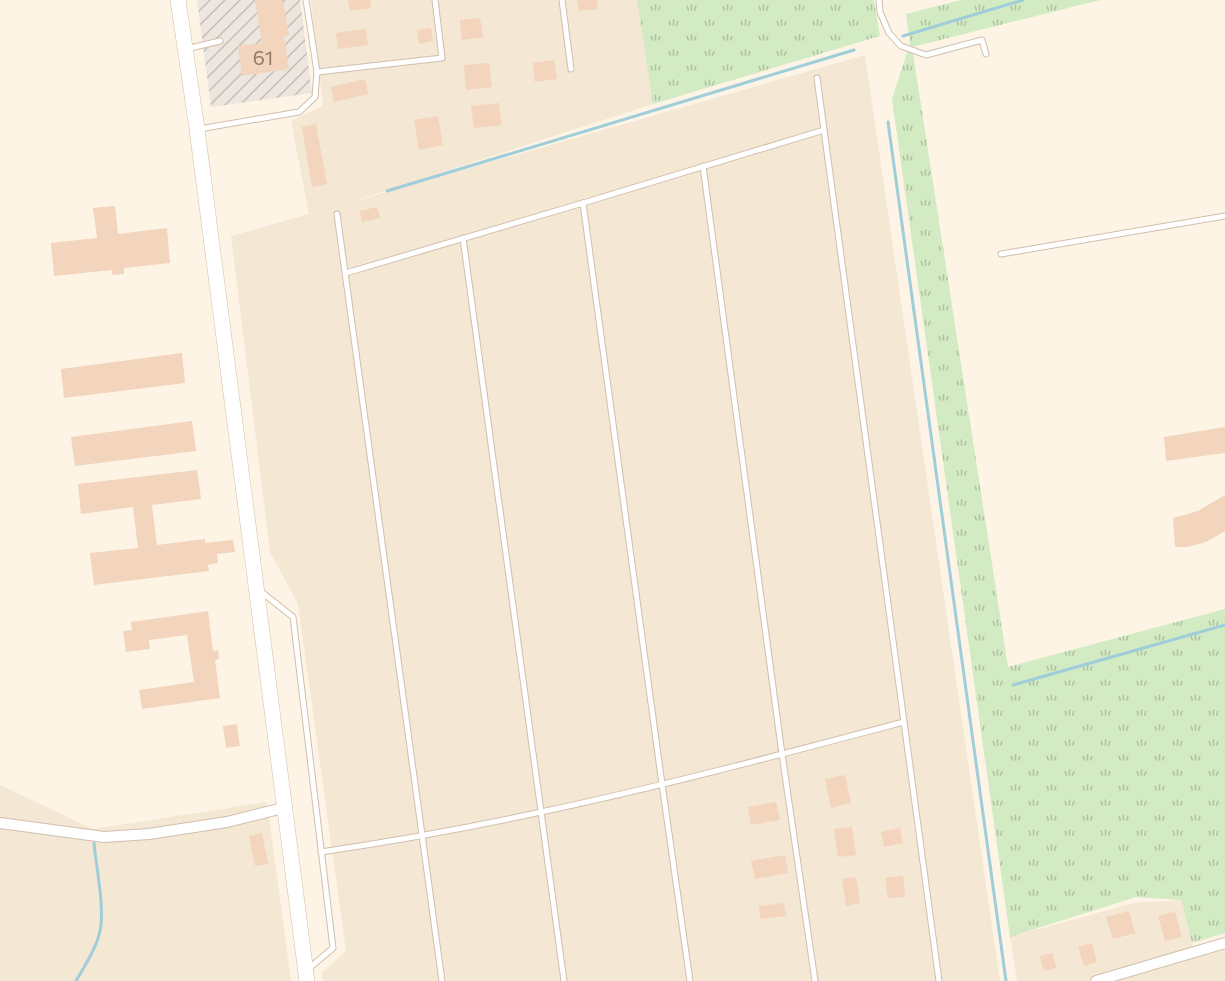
<svg xmlns="http://www.w3.org/2000/svg" width="1225" height="981" font-family="Commissioner,sans-serif">
	<style>
		.residential { fill: #f4e7d3 }
		.industrial { fill: url(#industrial-furrows) }
		.grass { fill: url(#grass-tufts) }
		.lines { fill: none; stroke-linecap: round; stroke-linejoin: round }
		.stream { stroke: #9fcdd9; stroke-width: 3 }
		.building { fill: #f3d4bc }
		.lane-casing { stroke: #d1bfae; stroke-width: 7 }
		.street-casing { stroke: #d1bfae; stroke-width: 12 }
		.secondary-casing { stroke: #d4bfab; stroke-width: 16 }
		.lane { stroke: #fff; stroke-width: 5 }
		.street { stroke: #fff; stroke-width: 10 }
		.secondary { stroke: #fff; stroke-width: 15 }
		.labels { text-anchor: middle; stroke-width: 5; stroke-linejoin: round; paint-order: stroke }
		.number-label { font-size: 20px; fill: #957966 }
	</style>
	<defs>
		<pattern id="industrial-furrows" width="10" height="10" patternUnits="userSpaceOnUse" patternTransform="scale(1.5)"><rect width="10" height="10" fill="#ede6df"/><path d="M-1 1l2-2M0 10L10 0M9 11l2-2" fill="none" stroke="#c5bdb7"/></pattern>
		<pattern id="grass-tufts" width="24" height="20" patternUnits="userSpaceOnUse" patternTransform="scale(1.5)"><rect width="24" height="20" fill="#d2ebc3"/><path d="M3 7l-1-3M5 7V3M7 7l1-3M15 17l-1-3M17 17v-4M19 17l1-3" fill="none" stroke="#afc1a0"/></pattern>
	</defs>
	<rect width="100%" height="100%" fill="#fdf4e5"/>
	<g class="residential">
		<polygon points="311,0 637,0 653,104 341,205 865,55 1000,981 323,981 322,973 346,951 298,604 270,552 231,236 309,214 291,121 323,106"/>
		<polygon points="0,785 93,829 267,802 291,981 0,981"/>
		<polygon points="1181,900 1195,957 1225,949 1225,981 1017,981 1010,937 1134,903"/>
	</g>
	<polygon class="industrial" points="197,0 300,0 312,93 211,107"/>
	<g class="grass">
		<polygon points="637,0 874,0 880,36 653,104"/>
		<polygon points="961,0 1100,0 912,47 1008,667 1225,609 1225,933 1192,943 1181,900 1136,897 1010,937 892,99 910,43 906,14"/>
	</g>
	<g class="lines">
		<g class="stream">
			<polyline points="903,36 1023,0"/>
			<polyline points="888,122 1006,981"/>
			<polyline points="387,191 854,50"/>
			<polyline points="1013,685 1225,625"/>
			<path d="M 76,981 C 85,965 96,949 100,931 C 105,908 96,867 94,843"/>
		</g>
	</g>
	<g class="building">
		<polygon points="255,0 283,0 289,35 284,36 289,69 242,76 238,46 262,43"/>
		<polygon points="348,0 370,0 371,8 350,11"/>
		<polygon points="577,0 597,0 598,9 579,11"/>
		<polygon points="480,18 483,37 462,40 460,20"/>
		<polygon points="431,28 433,41 419,44 417,30"/>
		<polygon points="366,29 368,45 338,49 336,33"/>
		<polygon points="554,60 557,79 535,82 533,63"/>
		<polygon points="489,63 492,87 466,90 464,65"/>
		<polygon points="365,79 368,94 334,102 331,87"/>
		<polygon points="499,103 502,125 474,128 471,106"/>
		<polygon points="438,116 443,145 419,150 414,120"/>
		<polygon points="316,124 327,184 312,187 302,127"/>
		<polygon points="115,206 118,234 167,228 170,263 124,268 124,274 112,275 112,270 54,276 51,243 97,238 93,208"/>
		<polygon points="377,207 380,218 362,222 360,211"/>
		<polygon points="182,353 185,383 64,398 61,369"/>
		<polygon points="192,421 196,451 75,466 71,437"/>
		<polygon points="1225,427 1225,453 1166,461 1164,437"/>
		<polygon points="197,470 201,499 152,505 157,545 205,539 205,543 233,540 235,552 217,554 218,563 208,565 209,571 94,585 90,553 138,548 133,507 81,514 78,484"/>
		<polygon points="1225,495 1225,531 1206,542 1188,547 1175,547 1173,518 1198,511"/>
		<polygon points="208,611 213,651 218,650 219,659 215,660 220,698 142,709 139,690 194,682 187,635 149,640 150,649 126,652 123,631 132,630 131,622"/>
		<polygon points="237,724 240,746 226,748 223,726"/>
		<polygon points="845,775 851,803 831,808 825,779"/>
		<polygon points="776,802 780,820 751,825 748,807"/>
		<polygon points="852,827 856,855 838,857 834,829"/>
		<polygon points="900,828 903,843 884,847 881,832"/>
		<polygon points="262,833 268,864 255,866 249,836"/>
		<polygon points="785,855 788,873 755,879 751,861"/>
		<polygon points="903,876 905,897 888,898 885,878"/>
		<polygon points="856,877 860,903 846,906 842,879"/>
		<polygon points="784,903 786,916 760,919 759,906"/>
		<polygon points="1129,911 1135,933 1113,939 1106,917"/>
		<polygon points="1175,912 1182,937 1165,941 1158,916"/>
		<polygon points="1092,943 1097,962 1084,966 1078,947"/>
		<polygon points="1053,953 1056,968 1044,971 1040,956"/>
	</g>
	<g class="lines">
		<g class="lane-casing">
			<g id="lane">
				<polyline points="562,0 571,69"/>
				<polyline points="879,0 880,12 889,33 901,46 926,55 982,40 986,54"/>
				<polyline points="186,49 220,41"/>
				<polyline points="317,72 442,58 435,0"/>
				<polyline points="817,78 939,981"/>
				<polyline points="199,129 299,112 315,97 317,72 306,0"/>
				<polyline points="703,166 782,754 815,981"/>
				<polyline points="583,203 662,784 690,981"/>
				<polyline points="337,214 442,981"/>
				<polyline points="463,238 564,981"/>
				<polyline points="1001,254 1225,216"/>
				<polyline points="346,273 583,203 824,130"/>
				<polyline points="259,590 293,617 333,948 307,970"/>
				<path d="M 321,852 C 395,841 468,828 541,812 C 663,786 783,754 904,722"/>
			</g>
		</g>
		<g class="street-casing">
			<g id="street">
				<polyline points="0,823 104,837 149,834 227,822 283,808"/>
				<polyline points="1096,981 1225,943"/>
			</g>
		</g>
		<g class="secondary-casing">
			<polyline id="secondary" points="178,0 197,129 307,981"/>
		</g>
		<use href="#lane" class="lane"/>
		<use href="#street" class="street"/>
		<use href="#secondary" class="secondary"/>
	</g>
	<g class="labels">
		<g class="number-label">
			<text x="263" y="65">61</text>
		</g>
	</g>
</svg>
